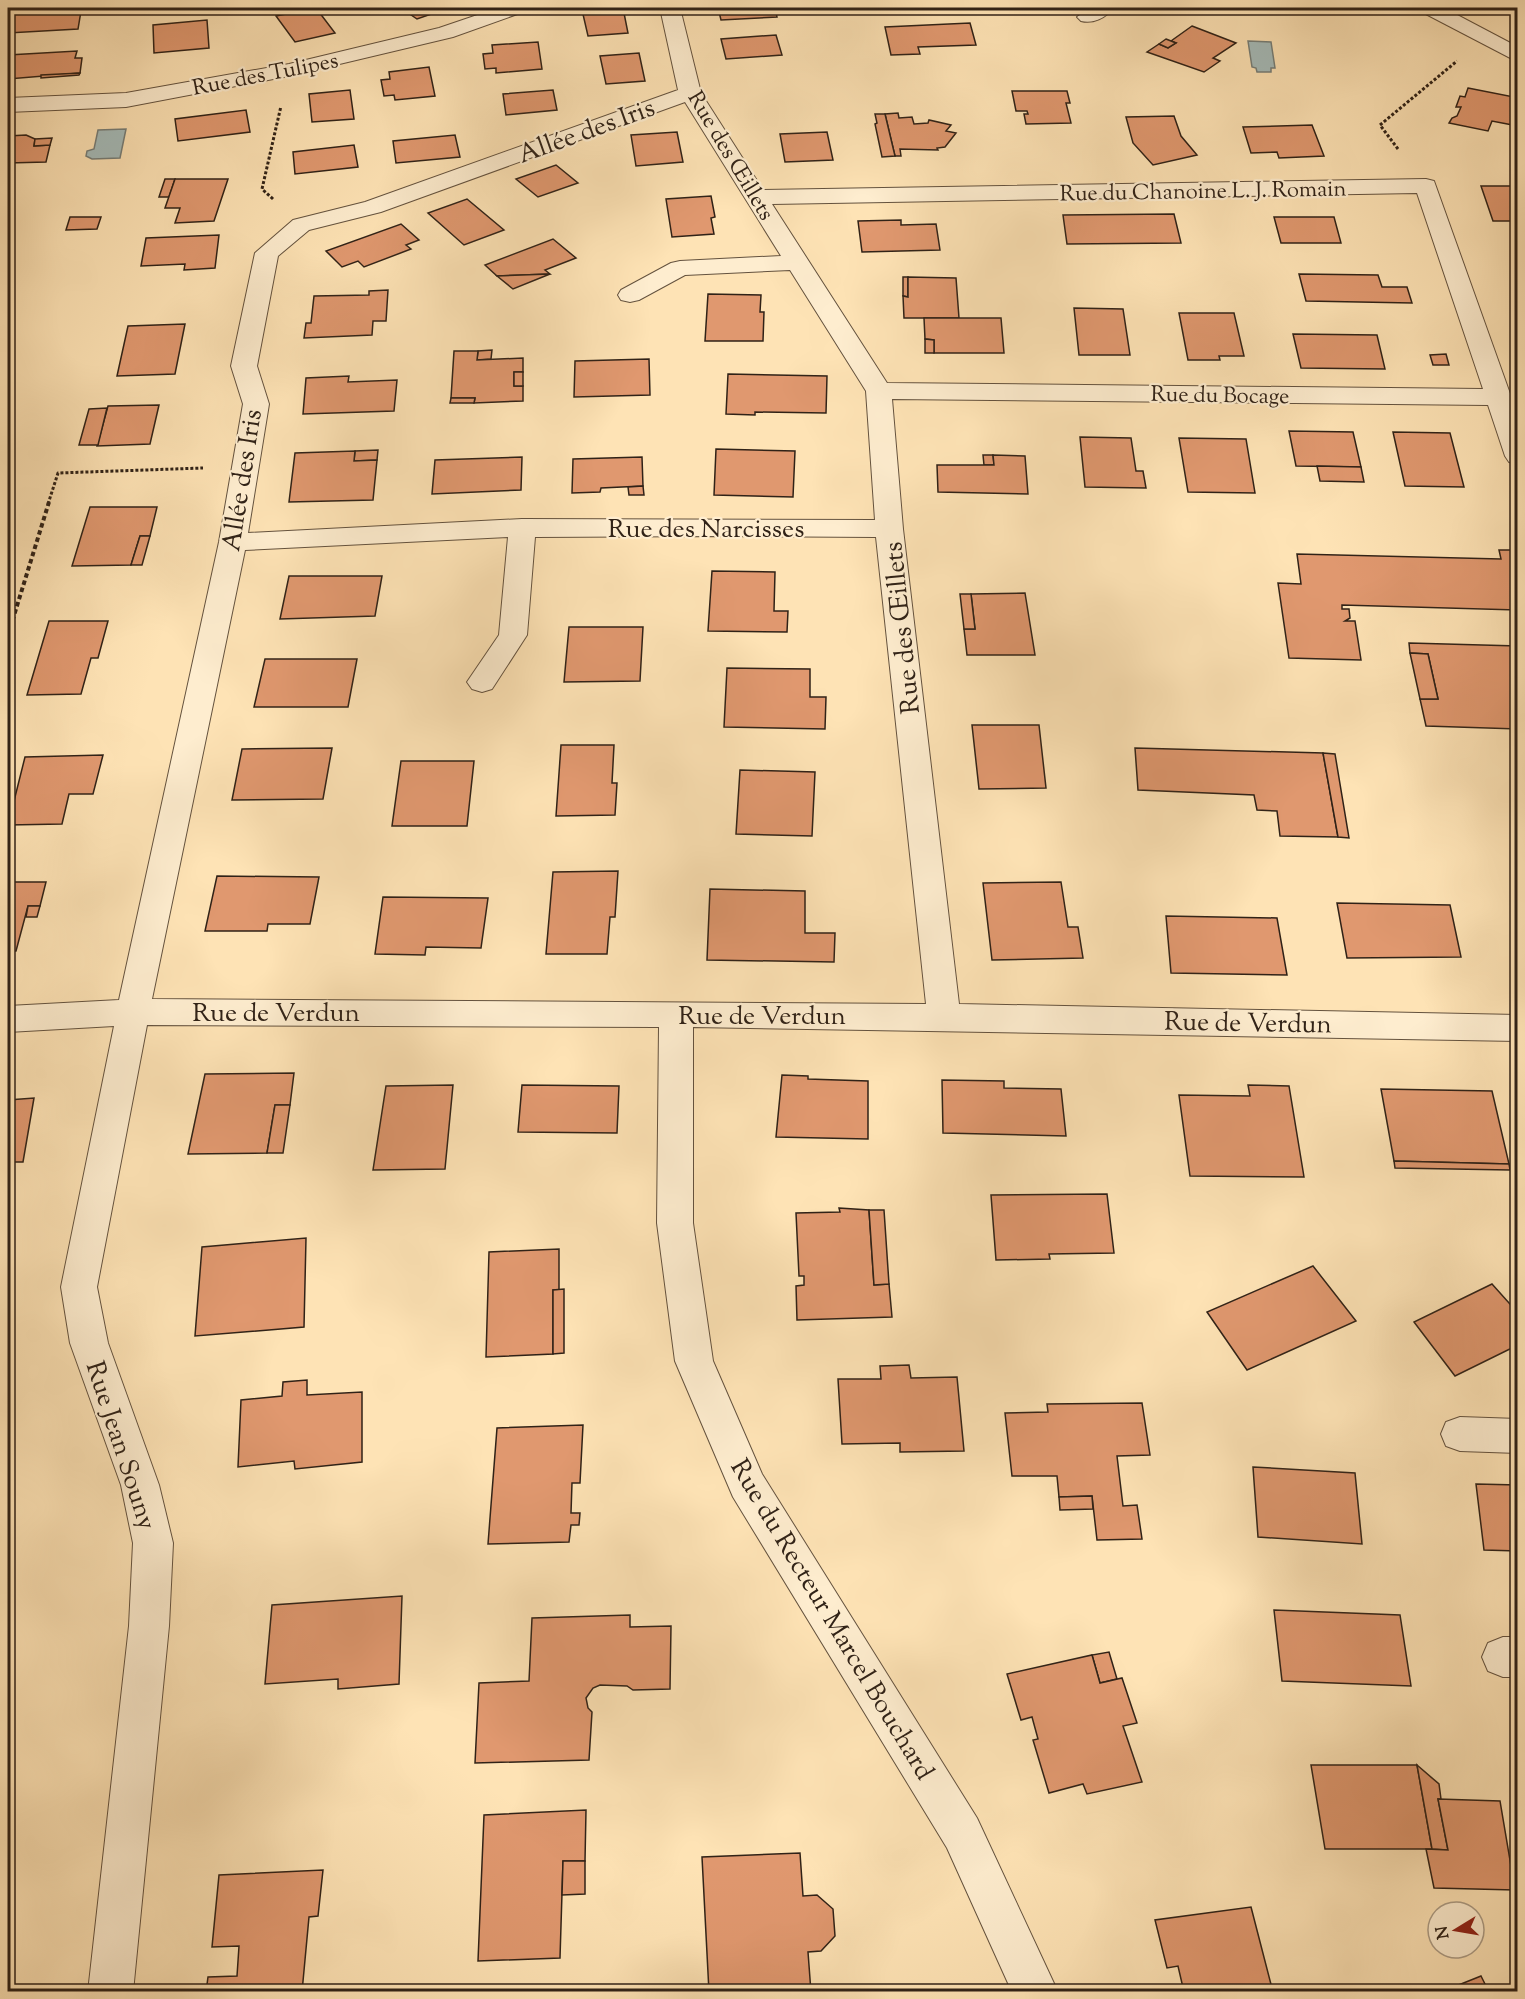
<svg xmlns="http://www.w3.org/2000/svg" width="1525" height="1999" font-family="'Sorts Mill Goudy',serif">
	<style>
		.water { fill: #a5bbb9; stroke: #767e78; stroke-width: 1.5 }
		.building { fill: #e0986f; stroke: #302217; stroke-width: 1.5 }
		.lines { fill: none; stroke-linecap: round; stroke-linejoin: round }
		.minor-casing { stroke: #64523e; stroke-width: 2 }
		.path-far1 { stroke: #302217; stroke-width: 3; stroke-dasharray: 3 2; stroke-linecap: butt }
		.path { stroke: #302217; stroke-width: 4; stroke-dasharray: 4.5 3; stroke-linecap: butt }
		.minor { fill: #feedcf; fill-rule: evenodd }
		.labels { text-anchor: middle; stroke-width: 4.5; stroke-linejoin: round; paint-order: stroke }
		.far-street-label { font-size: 22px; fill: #302217; stroke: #feedcf }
		.street-label { font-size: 26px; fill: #302217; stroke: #feedcf }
	</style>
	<rect width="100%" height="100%" fill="#fee3b5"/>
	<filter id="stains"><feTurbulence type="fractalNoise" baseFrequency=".00333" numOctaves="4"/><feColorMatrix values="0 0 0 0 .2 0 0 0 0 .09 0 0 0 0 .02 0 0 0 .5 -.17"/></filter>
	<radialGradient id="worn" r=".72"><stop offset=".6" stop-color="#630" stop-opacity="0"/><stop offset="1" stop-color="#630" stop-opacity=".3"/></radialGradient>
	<g class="water">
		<polygon points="1248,41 1271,42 1275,68 1271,68 1271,72 1257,72 1256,68 1252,67"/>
		<polygon points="126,129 120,158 92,159 86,156 87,151 94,149 98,130"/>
	</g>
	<g class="building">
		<polygon points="81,8 81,11 42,13 43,10"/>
		<polygon points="316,8 335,33 295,42 276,16"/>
		<polygon points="401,8 449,8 417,19"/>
		<polygon points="623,8 628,33 588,36 582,10"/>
		<polygon points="718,8 775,8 777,17 721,20"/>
		<polygon points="43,10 42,13 81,11 78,29 8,33 8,12"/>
		<polygon points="207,20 209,48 154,53 153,25"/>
		<polygon points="970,23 976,45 918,47 920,54 891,55 885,27"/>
		<polygon points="1192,26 1236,43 1213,58 1220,61 1204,72 1147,52 1159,44 1168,48 1176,43 1171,41"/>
		<polygon points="776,35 782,55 726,59 721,39"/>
		<polygon points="1166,39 1176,43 1168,48 1159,44"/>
		<polygon points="538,42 542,69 496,73 496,68 485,69 483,54 493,53 492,45"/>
		<polygon points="77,51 75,58 82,58 80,73 8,79 8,55"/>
		<polygon points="639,53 645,81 606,84 600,56"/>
		<polygon points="429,67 435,96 395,100 394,95 384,96 381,80 390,79 389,72"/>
		<polygon points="80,73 79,75 41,78 41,75"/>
		<polygon points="1468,88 1514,97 1513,102 1518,103 1518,126 1492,121 1488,131 1449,123 1452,118 1457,116 1461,107 1456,107 1460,96 1465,97"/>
		<polygon points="350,90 354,119 312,122 309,94"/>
		<polygon points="553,90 557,110 506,115 503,94"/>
		<polygon points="1012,91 1067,91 1070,103 1066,103 1071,123 1026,124 1024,114 1028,114 1027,111 1016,111"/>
		<polygon points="246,110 250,132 178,141 175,119"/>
		<polygon points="898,113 899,118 912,117 914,124 928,123 929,120 951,125 946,131 956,133 945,147 937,148 938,150 900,149 901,156 895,156 885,114"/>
		<polygon points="875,114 885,114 895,156 882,157 875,124 877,123"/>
		<polygon points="1174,116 1181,136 1197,155 1153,165 1133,143 1126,117"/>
		<polygon points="1312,125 1324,156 1279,158 1277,152 1251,153 1243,127"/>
		<polygon points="677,132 683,162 636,166 631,135"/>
		<polygon points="827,132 833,160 785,162 780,134"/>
		<polygon points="26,135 35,139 34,146 50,145 46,162 8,163 8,136"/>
		<polygon points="455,135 460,157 396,163 393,141"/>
		<polygon points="52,138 50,145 34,146 35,139"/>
		<polygon points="354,145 358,167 295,174 293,152"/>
		<polygon points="556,165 578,183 538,197 516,179"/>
		<polygon points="165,179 175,179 169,197 159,197"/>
		<polygon points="175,179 228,179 214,221 175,223 180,208 165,208"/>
		<polygon points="1481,186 1518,186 1518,221 1493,221"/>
		<polygon points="711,196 715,217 711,218 714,234 672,237 666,199"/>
		<polygon points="467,199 504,230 464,245 428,213"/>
		<polygon points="1174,214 1181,243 1067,244 1063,215"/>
		<polygon points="70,217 101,217 97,229 66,230"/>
		<polygon points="1274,217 1334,217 1341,243 1281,243"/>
		<polygon points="901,220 901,225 936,224 940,250 862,252 858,221"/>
		<polygon points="401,224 419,240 406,245 411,249 364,267 358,261 342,267 326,251"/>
		<polygon points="219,235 215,268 184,270 185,264 141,266 146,238"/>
		<polygon points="553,239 576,258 545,270 550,274 497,276 485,265"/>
		<polygon points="550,274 513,289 497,276"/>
		<polygon points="1299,274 1378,275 1382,287 1407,287 1412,303 1306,301"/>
		<polygon points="903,277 908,277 908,297 903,296"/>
		<polygon points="908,277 956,278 959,318 904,318 903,296 908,297"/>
		<polygon points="388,290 386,321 373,321 372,335 304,338 306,323 311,323 314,296 369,295 369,291"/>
		<polygon points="708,294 761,295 760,312 764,312 763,341 705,341"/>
		<polygon points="1074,308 1123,309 1130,355 1079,355"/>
		<polygon points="1179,313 1234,313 1244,356 1219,356 1220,360 1188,360"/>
		<polygon points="924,318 1001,318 1004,353 934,353 934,340 925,339"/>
		<polygon points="185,324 175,374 117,376 128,326"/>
		<polygon points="1293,334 1377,335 1385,369 1301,368"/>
		<polygon points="925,339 934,340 934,353 925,353"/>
		<polygon points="492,350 491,359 477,360 478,351"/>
		<polygon points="454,351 478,351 477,360 523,358 523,372 514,372 514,386 523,386 523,401 474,403 475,398 451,398"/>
		<polygon points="1446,354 1449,365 1433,365 1430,355"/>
		<polygon points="649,359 650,395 574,397 575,361"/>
		<rect x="514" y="372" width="9" height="14"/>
		<polygon points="728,374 827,376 826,413 755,412 755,415 726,414"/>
		<polygon points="349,376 348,382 397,380 394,411 303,414 306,378"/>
		<polygon points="451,398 475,398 474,403 450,403"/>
		<polygon points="159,405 150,444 97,446 108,406"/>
		<polygon points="107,408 98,445 79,445 89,409"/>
		<polygon points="1289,431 1353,432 1361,467 1296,466"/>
		<polygon points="1393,432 1450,433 1464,487 1405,486"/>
		<polygon points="1080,437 1131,438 1136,471 1143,471 1146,488 1085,487"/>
		<polygon points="1179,438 1246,439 1255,493 1188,492"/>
		<polygon points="716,449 795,451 793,497 714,495"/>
		<polygon points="378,450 377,460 354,461 355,451"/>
		<polygon points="355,451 354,461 377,460 373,500 289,502 295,453"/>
		<polygon points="983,455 993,455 994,465 984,465"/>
		<polygon points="993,455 1025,456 1028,494 938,492 937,465 994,465"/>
		<polygon points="522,457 521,490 432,494 435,460"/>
		<polygon points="642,457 643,486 601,488 600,492 572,493 573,459"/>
		<polygon points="1317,466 1361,467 1364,482 1320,481"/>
		<polygon points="643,486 644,495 629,495 628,487"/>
		<polygon points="90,507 157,507 150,536 140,536 131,565 72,566"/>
		<polygon points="140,536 150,536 142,565 131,565"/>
		<polygon points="1499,550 1518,550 1518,588 1512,588 1517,610 1342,605 1342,609 1349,609 1350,618 1345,621 1355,621 1361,660 1289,658 1278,583 1301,584 1297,554 1501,559"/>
		<polygon points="712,571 775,572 774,611 788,611 787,632 708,631"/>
		<polygon points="289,576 382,576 375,616 280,619"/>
		<polygon points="1025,593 1035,655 967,655 964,629 975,629 971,594"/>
		<polygon points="960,594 971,594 975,629 964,629"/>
		<polygon points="49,621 108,621 98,658 91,658 81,694 27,695"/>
		<polygon points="569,627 643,627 640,681 564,682"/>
		<polygon points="1409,643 1518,646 1518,729 1426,726 1420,699 1438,699 1428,654 1410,653"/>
		<polygon points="1410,653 1428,654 1438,699 1420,699"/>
		<polygon points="265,659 357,659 348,707 254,707"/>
		<polygon points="727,668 810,669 810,697 826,697 825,729 724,727"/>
		<polygon points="972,725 1039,725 1046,788 979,789"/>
		<polygon points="561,745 614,745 612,783 617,783 615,815 556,816"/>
		<polygon points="332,748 323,799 232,800 242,749"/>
		<polygon points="1135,748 1323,753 1338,837 1280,836 1277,811 1257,810 1254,795 1138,790"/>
		<polygon points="1323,753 1335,754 1349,838 1338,837"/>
		<polygon points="103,755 93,794 69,794 62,824 8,825 25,757"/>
		<polygon points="401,761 474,761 467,826 392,826"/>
		<polygon points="740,770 815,772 812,836 736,834"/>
		<polygon points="618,871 615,917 610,917 607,954 546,954 553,872"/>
		<polygon points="217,876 319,877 310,924 268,924 267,931 205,931"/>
		<polygon points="8,882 46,882 40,906 28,906 16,951 8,951"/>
		<polygon points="1061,882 1068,927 1078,927 1083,958 992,960 983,883"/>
		<polygon points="710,889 805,891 805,933 835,933 834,962 707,960"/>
		<polygon points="383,897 488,898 481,948 426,947 425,955 375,954"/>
		<polygon points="1337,903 1450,905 1461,957 1347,958"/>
		<polygon points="28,906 40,906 37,917 26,917"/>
		<polygon points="1166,916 1277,918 1287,975 1171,973"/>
		<polygon points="294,1073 290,1105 275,1105 267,1153 188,1154 205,1074"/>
		<polygon points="782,1075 808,1076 808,1079 868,1081 868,1139 776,1137"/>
		<polygon points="942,1080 1004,1081 1004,1088 1061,1089 1066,1136 943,1133"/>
		<polygon points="453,1085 445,1169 373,1170 386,1086"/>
		<polygon points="522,1085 619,1086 617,1133 518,1132"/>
		<polygon points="1248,1085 1289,1086 1304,1177 1190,1176 1179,1095 1250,1096"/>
		<polygon points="1381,1089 1492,1091 1509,1164 1394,1161"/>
		<polygon points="34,1098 23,1162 8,1162 8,1100"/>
		<polygon points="275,1105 290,1105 283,1153 267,1153"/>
		<polygon points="1394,1161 1509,1164 1510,1170 1395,1168"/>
		<polygon points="1107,1194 1114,1253 1049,1254 1050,1259 996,1260 991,1195"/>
		<polygon points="839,1208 869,1210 874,1285 889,1284 892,1317 797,1320 796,1286 804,1285 804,1276 799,1276 796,1213 840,1212"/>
		<polygon points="869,1210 884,1210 889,1284 874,1285"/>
		<polygon points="306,1238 304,1327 195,1336 202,1247"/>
		<polygon points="559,1249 559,1290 553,1290 553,1354 486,1357 489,1252"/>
		<polygon points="1313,1266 1356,1321 1247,1370 1207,1312"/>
		<polygon points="1492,1284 1518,1313 1518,1345 1455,1376 1414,1322"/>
		<polygon points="564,1289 564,1353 553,1354 553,1290"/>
		<polygon points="909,1365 911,1378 957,1377 964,1451 900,1452 900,1443 842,1444 838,1379 881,1379 880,1366"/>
		<polygon points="307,1380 307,1395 362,1392 362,1462 295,1469 294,1461 238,1467 241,1400 282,1396 283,1382"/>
		<polygon points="1142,1403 1150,1455 1117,1456 1123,1506 1137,1505 1142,1539 1097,1540 1092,1496 1059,1497 1057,1476 1012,1476 1005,1413 1048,1412 1047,1404"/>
		<polygon points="583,1425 580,1483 572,1483 571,1513 580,1513 579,1525 571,1525 569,1542 488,1544 497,1428"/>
		<polygon points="1253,1467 1355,1473 1362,1544 1258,1537"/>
		<polygon points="1476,1484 1518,1485 1518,1551 1484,1550"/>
		<polygon points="1092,1496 1093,1509 1060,1510 1059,1497"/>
		<polygon points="402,1596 399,1684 338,1689 338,1679 265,1684 272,1605"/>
		<polygon points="1274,1610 1400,1615 1411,1686 1282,1681"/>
		<polygon points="630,1615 630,1627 671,1626 670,1689 633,1690 627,1686 600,1685 593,1688 586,1698 588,1708 592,1712 589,1760 475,1763 479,1683 529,1681 532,1618"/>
		<polygon points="1109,1652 1117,1679 1100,1683 1092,1655"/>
		<polygon points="1092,1655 1100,1683 1122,1678 1137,1723 1123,1726 1142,1782 1087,1794 1083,1784 1049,1793 1033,1740 1038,1739 1032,1717 1021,1720 1007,1674"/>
		<polygon points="1311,1765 1417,1765 1432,1849 1325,1849"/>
		<polygon points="1417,1765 1439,1784 1441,1799 1438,1799 1448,1850 1432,1849"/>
		<polygon points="1438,1799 1500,1801 1515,1890 1434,1888 1426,1849 1448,1850"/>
		<polygon points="586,1810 585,1861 563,1861 560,1958 478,1961 484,1815"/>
		<polygon points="800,1853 803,1896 817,1895 833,1909 835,1936 821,1951 808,1952 811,1992 709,1992 702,1857"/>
		<polygon points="563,1861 585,1861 585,1894 562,1895"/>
		<polygon points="323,1870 318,1916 309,1917 302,1992 206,1992 208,1977 237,1976 239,1946 212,1947 219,1875"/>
		<polygon points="1251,1907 1273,1992 1184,1992 1178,1966 1167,1968 1155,1920"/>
		<polygon points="1481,1976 1489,1992 1441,1992"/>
	</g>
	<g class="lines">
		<g class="minor-casing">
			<g id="minor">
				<polygon points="498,8 526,8 523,12 453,37 289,76 126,107 8,112 8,98 126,93 289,64 439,28"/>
				<path d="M 660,8 L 680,8 L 701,93 L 763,190 L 1426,179 L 1434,181 L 1518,416 L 1518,464 L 1509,462 L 1505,456 L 1488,405 L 892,399 L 903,529 L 959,1004 L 1518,1015 L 1518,1041 L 693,1027 L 693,1223 L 713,1361 L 762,1474 L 977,1818 L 1058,1992 L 1012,1992 L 947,1848 L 733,1497 L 675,1361 L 657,1223 L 659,1027 L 147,1025 L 97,1287 L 108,1343 L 159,1485 L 173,1543 L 169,1626 L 133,1992 L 88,1992 L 129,1626 L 133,1543 L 121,1485 L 70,1343 L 61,1287 L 114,1026 L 8,1032 L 8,1006 L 119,1000 L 219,542 L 243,404 L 231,366 L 255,253 L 293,220 L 365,202 L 678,90 ZM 685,102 L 781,256 L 680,261 L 671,263 L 621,290 L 618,295 L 621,300 L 630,302 L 639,300 L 685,275 L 790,270 L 866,391 L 875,520 L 522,519 L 248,533 L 269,404 L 257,366 L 278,256 L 309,230 L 381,212 ZM 1417,193 L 1483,389 L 887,383 L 772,204 ZM 723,536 L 876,537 L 926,1004 L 152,999 L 245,550 L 508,537 L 499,635 L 467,682 L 472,689 L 482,692 L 492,689 L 527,635 L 535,537 Z"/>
				<path d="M 1089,8 L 1113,8 C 1106,18 1093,24 1081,21 L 1077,17 Z"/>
				<polygon points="1419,8 1444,8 1518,47 1518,62 1422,12"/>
				<polygon points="1460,1417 1518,1419 1518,1453 1460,1451 1446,1446 1441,1434 1446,1422"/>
				<polygon points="1503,1637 1518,1637 1518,1677 1503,1677 1488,1671 1482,1657 1488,1643"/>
			</g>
		</g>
		<g class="path-far1">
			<polyline points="1398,149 1380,125 1457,61"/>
			<polyline points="273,199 262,189 281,106"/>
			<polyline points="48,504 58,473 203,468"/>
		</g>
		<polyline class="path" points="8,635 49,502"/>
		<use href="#minor" class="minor"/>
	</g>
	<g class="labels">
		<g class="far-street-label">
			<text transform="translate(265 73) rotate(-11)" y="8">Rue des Tulipes</text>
			<text transform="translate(732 155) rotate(59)" y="8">Rue des Œillets</text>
			<text transform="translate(1203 190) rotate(-1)" y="8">Rue du Chanoine L. J. Romain</text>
			<text transform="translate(1220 394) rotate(1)" y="8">Rue du Bocage</text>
		</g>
		<g class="street-label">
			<text transform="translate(586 130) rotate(-20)" y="9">Allée des Iris</text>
			<text transform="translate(241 480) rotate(-81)" y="9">Allée des Iris</text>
			<text x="706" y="537">Rue des Narcisses</text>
			<text transform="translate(901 628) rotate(-96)" y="9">Rue des Œillets</text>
			<text x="276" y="1021">Rue de Verdun</text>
			<text x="762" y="1024">Rue de Verdun</text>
			<text transform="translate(1248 1022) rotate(1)" y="9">Rue de Verdun</text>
			<text transform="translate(122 1445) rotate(72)" y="9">Rue Jean Souny</text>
			<text transform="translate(833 1619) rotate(59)" y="9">Rue du Recteur Marcel Bouchard</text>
		</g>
	</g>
	<rect width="1525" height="1999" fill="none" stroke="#fee3b5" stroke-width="30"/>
	<rect x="9" y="9" width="1507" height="1981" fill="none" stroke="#302217" stroke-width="3"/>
	<rect x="15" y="15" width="1495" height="1969" fill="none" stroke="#302217" stroke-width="1.5"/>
	<g transform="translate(1456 1930) rotate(259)"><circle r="28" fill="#feedcf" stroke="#ac9c85" stroke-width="1.5"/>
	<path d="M0-4.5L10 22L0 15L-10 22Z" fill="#8f2418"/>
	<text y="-9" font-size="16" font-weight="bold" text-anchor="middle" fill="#302217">N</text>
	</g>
	<rect width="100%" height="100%" filter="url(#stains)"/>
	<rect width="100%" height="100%" fill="url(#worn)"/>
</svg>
